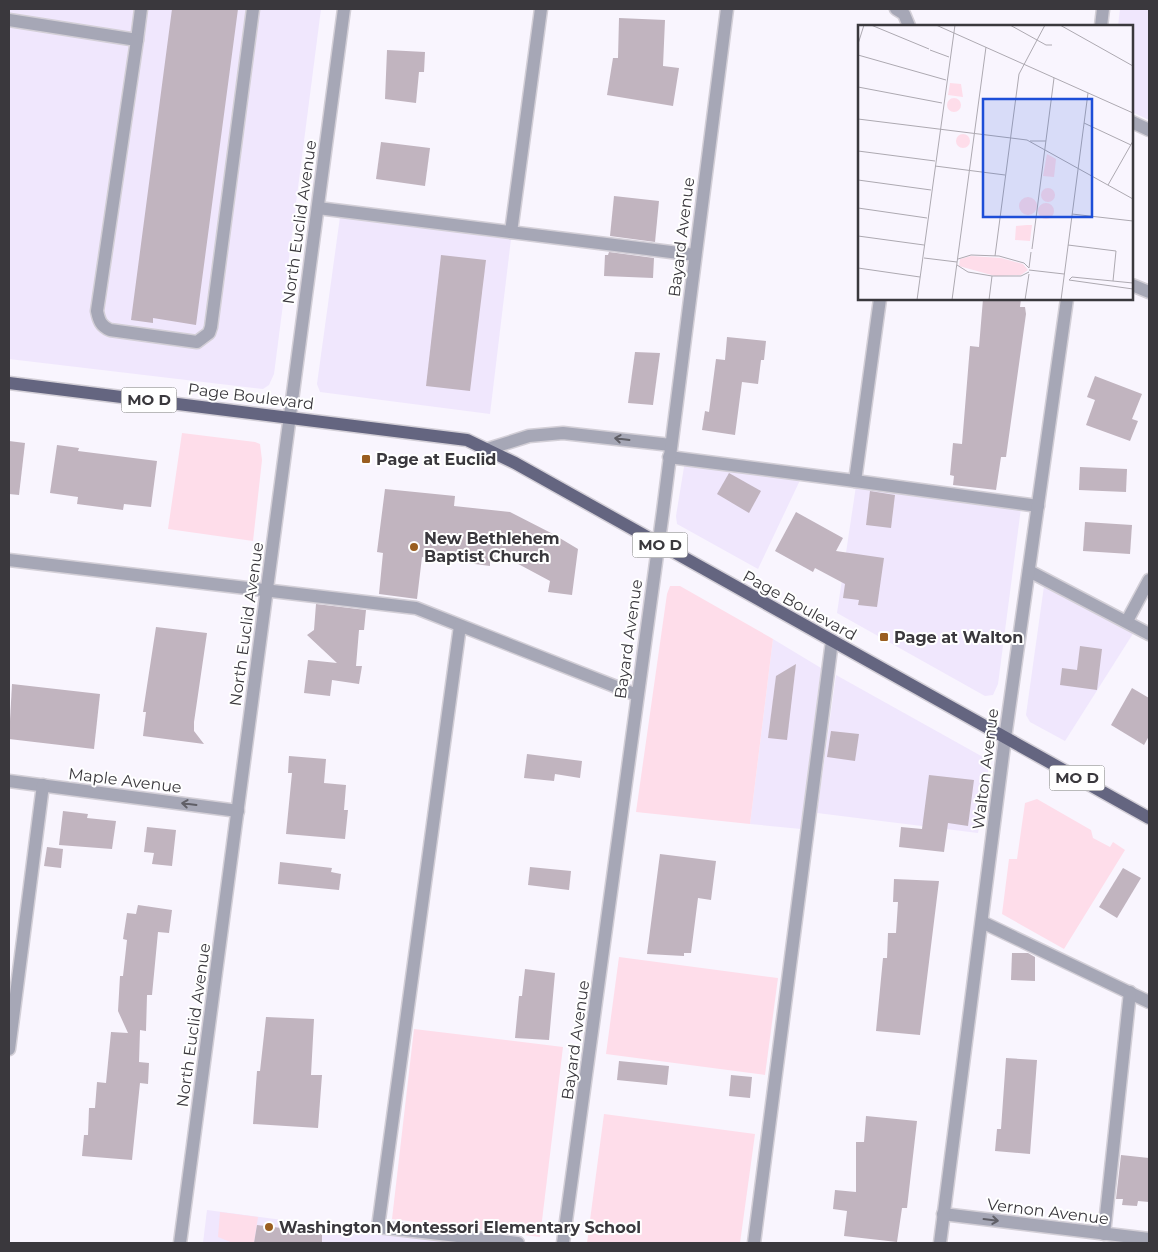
<svg xmlns="http://www.w3.org/2000/svg" width="1158" height="1252" font-family="Montserrat,sans-serif">
	<style>
		.built { fill: #f0e7fd }
		.green { fill: #feddea }
		.building { fill: #c1b4bf }
		.lines { fill: none; stroke-linecap: round; stroke-linejoin: round }
		.minor-casing { stroke: #d3cfd7; stroke-width: 15 }
		.major-casing { stroke: #d3cfd7; stroke-width: 15 }
		.minor { stroke: #a6a7b6; stroke-width: 12 }
		.major { stroke: #646580; stroke-width: 12 }
		.oneway { stroke: #605f67 }
		.poi-dot { fill: #9a5e20; stroke: #fff; stroke-width: 2 }
		.labels { text-anchor: middle; stroke-width: 4; stroke-linejoin: round; paint-order: stroke }
		.shield { fill: #fff; stroke: #757477; stroke-width: 1 }
		.shield-label { font-size: 15px; font-weight: bold; fill: #3a383d }
		.street-label { font-size: 16px; fill: #3a383d; stroke: #fff }
		.poi-label { font-size: 16px; font-weight: bold; fill: #3a383d; stroke: #fff; text-anchor: start }
		.inset-road { fill: none; stroke: #ada9b1; stroke-width: 1 }
		.view { fill: #1d4ed8; fill-opacity: 0.15; stroke: #1d4ed8; stroke-width: 2.5 }
		.inset-edge { fill: none; stroke: #3a383d; stroke-width: 2.5 }
	</style>
	<rect width="100%" height="100%" fill="#f9f5fe"/>
	<g class="built">
		<polygon points="9,9 321,9 274,374 269,385 263,389 9,359"/>
		<polygon points="1120,9 1149,9 1149,120 1132,112 1132,26 1118,26"/>
		<polygon points="340,217 511,239 490,414 320,392 317,384"/>
		<polygon points="685,461 802,476 758,569 677,524 676,516"/>
		<polygon points="856,486 1021,508 998,684 993,695 985,696 837,613"/>
		<polygon points="1044,586 1134,632 1065,741 1030,722 1026,715"/>
		<polygon points="773,639 821,668 801,829 750,824"/>
		<polygon points="836,675 983,757 988,764 988,776 978,833 817,813"/>
		<polygon points="207,1210 459,1243 203,1243"/>
	</g>
	<g class="green">
		<polygon points="182,433 255,442 260,444 262,460 253,541 168,529"/>
		<polygon points="670,586 680,586 773,639 750,824 636,812 667,594"/>
		<polygon points="1037,799 1091,830 1093,838 1110,847 1113,842 1125,850 1064,949 1002,914 1009,859 1017,859 1025,803"/>
		<polygon points="619,957 778,978 765,1075 606,1054"/>
		<polygon points="414,1029 563,1047 540,1237 392,1219"/>
		<polygon points="604,1114 755,1134 740,1243 587,1243"/>
		<polygon points="220,1212 258,1217 254,1243 233,1243 218,1237"/>
	</g>
	<g class="building">
		<polygon points="172,9 238,9 196,325 153,318 153,323 131,320"/>
		<polygon points="619,18 665,20 663,66 679,68 673,106 607,95 613,58 618,58"/>
		<polygon points="387,50 425,52 424,72 419,72 416,103 385,99"/>
		<polygon points="381,142 430,148 425,186 376,179"/>
		<polygon points="614,196 659,201 655,242 610,236"/>
		<polygon points="609,252 654,258 653,278 604,276 605,255 608,255"/>
		<polygon points="441,255 486,260 470,391 426,386"/>
		<polygon points="983,299 1021,299 1020,307 1025,307 1026,314 1006,457 1001,457 996,490 953,485 954,476 950,475 953,443 962,444 970,346 979,347"/>
		<polygon points="727,337 766,341 764,360 761,360 758,384 742,382 735,435 702,430 705,411 709,412 716,359 725,360"/>
		<polygon points="635,352 660,353 653,405 628,403"/>
		<polygon points="1095,376 1142,394 1132,419 1138,421 1130,441 1086,425 1095,400 1087,397"/>
		<polygon points="9,441 25,443 19,495 9,494"/>
		<polygon points="57,445 79,448 78,451 157,461 151,507 124,504 123,510 77,504 78,497 50,493"/>
		<polygon points="1080,467 1127,469 1126,492 1079,490"/>
		<polygon points="729,473 761,491 749,513 717,494"/>
		<polygon points="385,489 455,496 454,506 510,512 553,534 578,549 572,595 548,592 550,581 496,552 495,561 490,561 490,566 422,557 417,599 379,594 383,553 377,552"/>
		<polygon points="870,491 895,495 891,528 866,525"/>
		<polygon points="796,512 843,538 836,551 884,558 877,607 858,605 859,600 843,598 845,584 815,568 813,572 775,551"/>
		<polygon points="1085,522 1132,525 1130,554 1083,551"/>
		<polygon points="316,604 366,610 364,630 359,630 356,666 362,666 359,684 332,680 330,696 304,693 308,660 337,663 307,635 314,630"/>
		<polygon points="156,627 207,633 194,722 194,731 204,744 143,736 146,712 143,712"/>
		<polygon points="1080,646 1102,649 1097,690 1060,685 1062,668 1077,670"/>
		<polygon points="796,664 787,740 768,738 776,676"/>
		<polygon points="12,684 100,694 94,749 9,739"/>
		<polygon points="1132,688 1149,698 1149,736 1144,745 1111,725"/>
		<polygon points="831,731 859,734 855,761 827,757"/>
		<polygon points="527,754 582,761 580,778 555,774 554,781 524,778"/>
		<polygon points="289,756 326,759 324,783 346,785 344,810 348,810 345,839 286,834 292,773 288,773"/>
		<polygon points="929,775 974,780 968,826 948,823 944,852 899,847 901,827 922,829"/>
		<polygon points="63,811 88,814 87,818 116,821 112,849 59,845"/>
		<polygon points="147,827 176,830 172,866 152,864 154,853 144,852"/>
		<polygon points="47,847 63,849 61,868 44,866"/>
		<polygon points="660,854 716,861 711,900 698,898 691,953 684,953 684,956 647,954"/>
		<polygon points="280,862 332,868 331,872 341,874 339,890 278,884"/>
		<polygon points="530,867 571,871 569,890 528,885"/>
		<polygon points="1123,868 1141,878 1117,918 1099,907"/>
		<polygon points="894,879 939,881 920,1035 876,1031 883,958 887,958 888,933 896,933 898,902 893,902"/>
		<polygon points="138,905 172,910 169,933 158,932 152,995 147,995 146,1031 140,1030 139,1062 149,1063 148,1084 140,1083 132,1160 82,1156 84,1135 88,1135 89,1108 95,1108 97,1082 106,1083 111,1032 128,1033 118,1011 120,976 123,976 127,940 123,939 127,913 136,914"/>
		<polygon points="1012,953 1028,953 1035,957 1035,981 1011,980"/>
		<polygon points="525,969 555,973 549,1040 515,1038 519,996 522,996"/>
		<polygon points="266,1017 314,1019 311,1075 322,1075 318,1128 253,1124 257,1071 260,1071"/>
		<polygon points="1006,1058 1037,1060 1030,1154 995,1151 997,1129 1001,1129"/>
		<polygon points="619,1061 669,1066 667,1085 617,1080"/>
		<polygon points="731,1075 752,1077 750,1098 729,1096"/>
		<polygon points="866,1116 917,1121 907,1208 902,1208 897,1242 844,1236 847,1211 833,1209 835,1190 856,1192 856,1142 864,1142"/>
		<polygon points="1121,1155 1149,1158 1149,1202 1138,1201 1137,1206 1122,1205 1123,1199 1116,1199"/>
		<polygon points="257,1225 322,1233 322,1243 254,1243"/>
	</g>
	<g class="lines">
		<g class="minor-casing">
			<g id="minor">
				<polyline points="896,9 904,14 909,26"/>
				<polyline points="9,20 137,40 141,9"/>
				<polyline points="1101,26 1103,9"/>
				<path d="M 137,40 L 97,311 C 99,321 101,326 110,330 L 197,342 L 209,333 L 211,327 L 253,9"/>
				<polyline points="1132,122 1149,130"/>
				<polyline points="318,208 695,255"/>
				<polyline points="511,232 541,9"/>
				<polyline points="1132,285 1149,292"/>
				<polyline points="488,449 529,436 563,433 671,445"/>
				<polyline points="669,457 855,481 880,299"/>
				<polyline points="855,481 1038,506"/>
				<polyline points="9,560 416,608 637,695"/>
				<polyline points="1029,571 1149,634"/>
				<polyline points="1127,621 1149,580"/>
				<polyline points="460,626 378,1227 518,1243"/>
				<polyline points="9,781 238,811"/>
				<polyline points="982,922 1149,1002"/>
				<polyline points="9,1049 43,785"/>
				<polyline points="943,1214 1149,1239"/>
				<polyline points="1104,1234 1130,992"/>
				<polyline points="180,1243 344,9"/>
				<polyline points="563,1243 663,511 727,9"/>
				<polyline points="754,1243 832,641"/>
				<polyline points="940,1243 1005,738 1067,299"/>
			</g>
		</g>
		<g class="major-casing">
			<polyline id="major" points="9,383 467,440 515,463 1149,818"/>
		</g>
		<use href="#minor" class="minor"/>
		<use href="#major" class="major"/>
	</g>
	<defs><path id="oneway-shaft" d="M-6 0H5M1.5-3L5.5 0L1.5 3" fill="none" stroke-width="1.6" stroke-linecap="round" stroke-linejoin="round" transform="scale(1.25)"/></defs>
	<g class="oneway">
		<use href="#oneway-shaft" transform="translate(622 439) rotate(-173)"/>
		<use href="#oneway-shaft" transform="translate(189 804) rotate(-173)"/>
		<use href="#oneway-shaft" transform="translate(991 1220) rotate(7)"/>
	</g>
	<g class="poi-dot">
		<rect x="361" y="454" width="10" height="10" rx="2.5"/>
		<circle cx="414" cy="547" r="5"/>
		<rect x="879" y="632" width="10" height="10" rx="2.5"/>
		<circle cx="269" cy="1227" r="5"/>
	</g>
	<g class="labels">
		<g class="shield">
			<rect x="121.5" y="387.5" width="55" height="25" rx="4"/>
			<rect x="632.5" y="532.5" width="55" height="25" rx="4"/>
			<rect x="1049.5" y="765.5" width="55" height="25" rx="4"/>
		</g>
		<g class="shield-label">
			<text x="149" y="405">MO D</text>
			<text x="660" y="550">MO D</text>
			<text x="1077" y="783">MO D</text>
		</g>
		<g class="street-label">
			<text transform="translate(299 222) rotate(-82)" y="6">North Euclid Avenue</text>
			<text transform="translate(681 237) rotate(-83)" y="6">Bayard Avenue</text>
			<text transform="translate(251 396) rotate(7)" y="6">Page Boulevard</text>
			<text transform="translate(800 605) rotate(29)" y="6">Page Boulevard</text>
			<text transform="translate(246 624) rotate(-82)" y="6">North Euclid Avenue</text>
			<text transform="translate(628 639) rotate(-82)" y="6">Bayard Avenue</text>
			<text transform="translate(985 769) rotate(-83)" y="6">Walton Avenue</text>
			<text transform="translate(125 780) rotate(7)" y="6">Maple Avenue</text>
			<text transform="translate(193 1025) rotate(-82)" y="6">North Euclid Avenue</text>
			<text transform="translate(575 1040) rotate(-82)" y="6">Bayard Avenue</text>
			<text transform="translate(1048 1211) rotate(7)" y="6">Vernon Avenue</text>
		</g>
		<g class="poi-label">
			<text x="376" y="465">Page at Euclid</text>
			<text x="424" y="544">New Bethlehem<tspan x="424" dy="18">Baptist Church</tspan></text>
			<text x="894" y="643">Page at Walton</text>
			<text x="279" y="1233">Washington Montessori Elementary School</text>
		</g>
	</g>
	<g transform="translate(858 25)">
		<rect width="275" height="275" fill="#f9f5fe"/>
		<path d="M 92,58 L 103,59 L 105,72 L 90,70 ZM89 80a7 7 0 1 1 14 0a7 7 0 1 1-14 0ZM98 116a7 7 0 1 1 14 0a7 7 0 1 1-14 0ZM 189,129 L 198,134 L 196,152 L 185,151 ZM183 170a7 7 0 1 1 14 0a7 7 0 1 1-14 0ZM161 181a9 9 0 1 1 18 0a9 9 0 1 1-18 0ZM180 186a8 8 0 1 1 16 0a8 8 0 1 1-16 0ZM 169,200 L 174,200 L 172,216 L 157,215 L 158,201 ZM 113,231 L 143,233 L 165,239 L 170,245 L 163,250 L 137,251 L 101,241 L 102,234 Z" fill="#feddea"/>
		<path class="inset-road" d="M 13,0 L 71,24M 78,0 L 275,88M 152,0 L 188,20 L 194,20M 202,0 L 275,41M 0,19 L 6,0M 72,25 L 91,32M 0,30 L 88,55M 0,62 L 84,78M 0,94 L 169,115 L 275,174M 226,98 L 273,120M 172,116 L 188,116M 0,126 L 77,136M 77,141 L 147,150M 0,155 L 73,165M 250,160 L 275,116M 0,183 L 69,193M 214,189 L 275,196M 0,211 L 66,220M 210,220 L 258,226 L 255,256M 174,224 L 196,53M 137,231 L 161,49 L 187,0M 66,233 L 99,237M 100,234 L 113,230 L 141,231 L 166,238 L 171,243M 99,240 L 110,247 L 134,251 L 163,251 L 171,247M 0,243 L 62,252M 171,243 L 173,227M 171,245 L 206,249M 275,258 L 214,252 L 211,255 L 275,264M 59,275 L 97,0M 94,275 L 128,22M 131,275 L 134,251M 167,275 L 171,249M 203,275 L 230,68"/>
		<path class="view" d="M 125,74 L 234,74 L 234,192 L 125,192 Z"/>
		<rect width="275" height="275" class="inset-edge"/>
	</g>
	<rect width="1158" height="1252" fill="none" stroke="#3a383d" stroke-width="20"/>
</svg>
